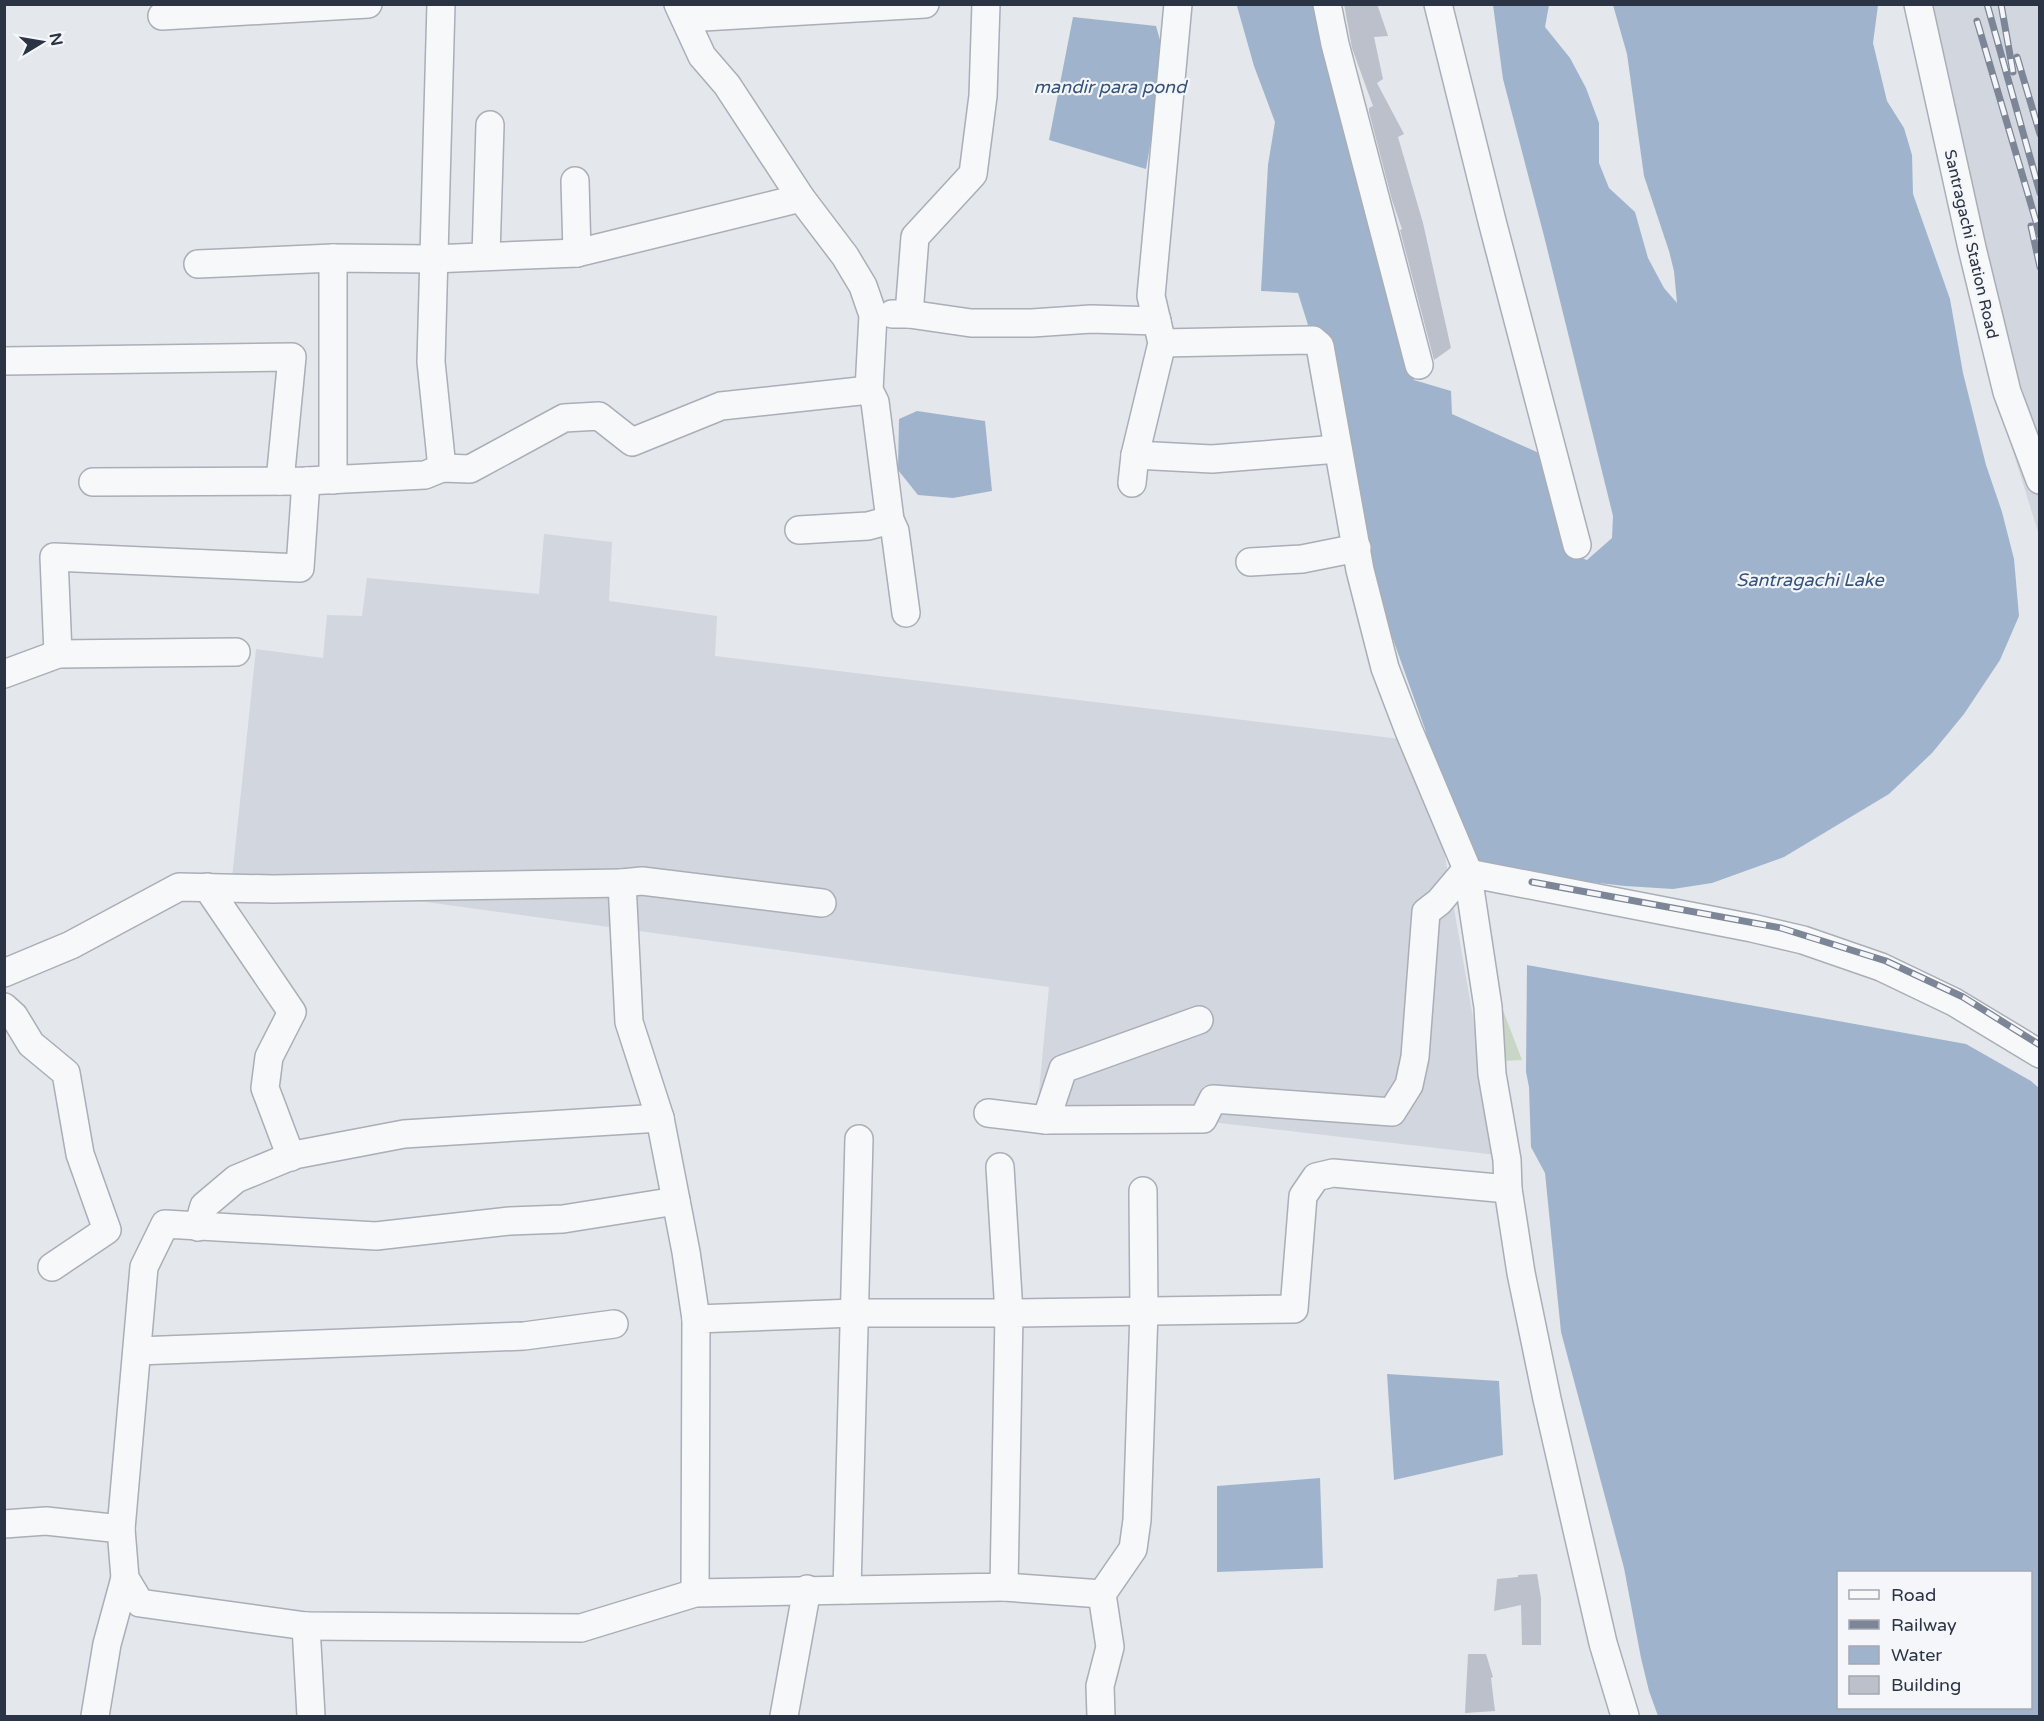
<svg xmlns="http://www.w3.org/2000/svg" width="2044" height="1721" font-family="'Varela Round',sans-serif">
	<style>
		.built { fill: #d2d6de }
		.green { fill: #c9d6c5 }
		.water { fill: #9fb4cc; fill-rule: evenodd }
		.building { fill: #bbc0ca }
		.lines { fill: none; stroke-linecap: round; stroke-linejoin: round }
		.minor-casing { stroke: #a9aeb7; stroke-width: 30 }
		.minor { stroke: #f7f8fa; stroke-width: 27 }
		.rail-casing { stroke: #7d8696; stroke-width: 7 }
		.rail { stroke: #f4f6f9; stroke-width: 4.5; stroke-dasharray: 14; stroke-linecap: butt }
		.labels { text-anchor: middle; stroke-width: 4.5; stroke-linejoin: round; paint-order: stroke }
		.street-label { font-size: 16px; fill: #2b3445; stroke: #f4f6f9 }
		.water-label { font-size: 18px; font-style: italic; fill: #34527a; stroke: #f4f6f9 }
	</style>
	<rect width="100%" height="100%" fill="#e4e7ec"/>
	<g class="built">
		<polygon points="1912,5 2039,5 2039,535 2001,413"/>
		<polygon points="544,534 612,542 609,601 717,616 715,656 1425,742 1497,1155 1038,1102 1049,987 331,889 232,878 256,649 323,658 327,615 362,616 367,578 539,594"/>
	</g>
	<polygon class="green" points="1486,966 1522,1060 1502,1061"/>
	<g class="water">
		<polygon points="1241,4 1316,5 1414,380 1451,391 1452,414 1539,453 1569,553 1587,560 1612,538 1613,516 1544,236 1503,79 1493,5 1549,5 1545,27 1570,58 1586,88 1599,123 1599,163 1609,188 1635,212 1648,258 1664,288 1677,303 1674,271 1669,251 1644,176 1627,54 1613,5 1878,5 1873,43 1887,101 1904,128 1912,155 1913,194 1950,299 1963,373 1986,465 2002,512 2014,559 2019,616 2000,660 1964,714 1932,753 1889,794 1784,857 1712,883 1673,889 1625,886 1555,878 1480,863 1455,855 1425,729 1378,597 1337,418 1298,293 1261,291 1268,165 1275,122 1254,66 1237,6"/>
		<polygon points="1073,17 1156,26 1164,54 1162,77 1146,169 1049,140"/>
		<polygon points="917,411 985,421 992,491 953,498 918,495 898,470 899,419"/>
		<path d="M 1527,965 L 1966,1044 L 2031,1081 L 2039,1088 L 2039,1716 L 1658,1716 L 1649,1691 L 1641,1658 L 1624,1568 L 1561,1332 L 1545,1173 L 1531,1147 L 1529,1087 L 1526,1072 ZM 1838,1572 L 2030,1572 L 2030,1708 L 1838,1708 Z"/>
		<polygon points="1387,1374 1499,1381 1503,1455 1394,1480"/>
		<polygon points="1320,1478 1323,1568 1217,1572 1217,1486"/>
	</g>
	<g class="building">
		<polygon points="1344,4 1377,4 1388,36 1374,37 1383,79 1377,83 1404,134 1398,137 1423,223 1451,348 1434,360 1400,230 1402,229 1392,200 1369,112 1369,108 1373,106 1352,48"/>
		<polygon points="1537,1574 1541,1598 1541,1645 1522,1645 1521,1605 1494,1611 1497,1579 1518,1577 1518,1575"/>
		<polygon points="1468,1654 1486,1654 1493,1677 1491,1678 1495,1711 1465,1713"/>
	</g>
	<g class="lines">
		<g class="minor-casing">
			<g id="minor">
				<polyline points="441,4 431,362 442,468"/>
				<polyline points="678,4 702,56 727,85 801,198 845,256 863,286 873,315 869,390 875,402 890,520 895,531 906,613"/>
				<polyline points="1327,4 1335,44 1419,365"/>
				<polyline points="1438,4 1492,221 1577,545"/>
				<polyline points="1918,4 1972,248 2007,392 2040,480"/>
				<polyline points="162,16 368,4"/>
				<polyline points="686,18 925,4"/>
				<polyline points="575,181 577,253"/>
				<polyline points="486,256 490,125"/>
				<polyline points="198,264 333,258"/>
				<polyline points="892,314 909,314 971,323 1032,323 1091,319 1157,321"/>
				<polyline points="909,314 915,237 973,174 983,96 986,4"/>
				<polyline points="1162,343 1313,340 1320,346 1360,570 1385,668 1409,731 1467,869 1488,1007 1492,1074 1507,1160 1508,1189 1521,1273 1547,1399 1603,1643 1625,1716"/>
				<polyline points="4,361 292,357 280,481"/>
				<polyline points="1135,455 1212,459 1338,449"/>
				<polyline points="333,480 333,258 432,259 577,253 801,198"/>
				<polyline points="93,482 306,481 425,475 442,468 470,469 564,418 599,416 632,442 721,406 869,390"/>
				<polyline points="1132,483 1135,455 1162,343 1151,296 1178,4"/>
				<polyline points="799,530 868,526 890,520"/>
				<polyline points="1250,562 1302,559 1357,548"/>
				<polyline points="58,654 54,557 300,568 306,481"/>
				<polyline points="4,674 58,654 236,652"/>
				<polyline points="1468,873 1752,928 1803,940 1881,967 1954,1002 2040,1054"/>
				<polyline points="207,887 292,1012 269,1057 265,1088 291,1157"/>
				<polyline points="4,973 71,945 179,887 273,889 622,883"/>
				<polyline points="4,1007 14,1016 31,1044 66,1073 80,1154 107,1230 52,1267"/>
				<polyline points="1199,1020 1063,1069 1046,1120 1203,1119 1213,1099 1392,1112 1409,1085 1415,1057 1426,912 1439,902 1467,869"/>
				<polyline points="988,1113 1046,1120"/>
				<polyline points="198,1227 204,1206 236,1179 294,1155 404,1134 660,1118"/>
				<polyline points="696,1319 686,1252 660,1118 629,1022 622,883 642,881 822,903"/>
				<polyline points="137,1351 524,1336 614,1324"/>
				<polyline points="4,1524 46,1521 121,1529 125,1578 140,1603 306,1626 581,1628 695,1593 1004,1587 1009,1313 1294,1309 1303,1196 1316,1177 1333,1173 1508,1189"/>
				<polyline points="121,1529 144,1267 165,1224 376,1236 510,1221 563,1219 676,1201"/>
				<polyline points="1004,1587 1102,1594"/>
				<polyline points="847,1590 859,1139"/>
				<polyline points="695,1593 696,1319 854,1313 1009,1313 1000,1167"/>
				<polyline points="306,1626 311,1716"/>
				<polyline points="95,1716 107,1644 125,1578"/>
				<polyline points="784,1716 807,1589"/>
				<polyline points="1101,1716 1100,1686 1110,1647 1102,1594 1133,1549 1137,1520 1144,1311 1143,1191"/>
			</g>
		</g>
		<use href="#minor" class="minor"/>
		<g class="rail-casing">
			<g id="rail">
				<polyline points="1987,4 2040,193"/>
				<polyline points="2001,4 2013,72"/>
				<polyline points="1977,21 2040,235"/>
				<polyline points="2017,57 2040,134"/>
				<polyline points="2031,226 2040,267"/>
				<polyline points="1532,882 1781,928 1886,961 1963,997 2040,1045"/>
			</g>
		</g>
		<use href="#rail" class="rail"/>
	</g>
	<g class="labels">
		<g class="street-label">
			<text transform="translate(1972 244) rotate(77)" y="6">Santragachi Station Road</text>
		</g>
		<g class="water-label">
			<text x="1110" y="93">mandir para pond</text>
			<text x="1810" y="586">Santragachi Lake</text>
		</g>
	</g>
	<rect width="2044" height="1721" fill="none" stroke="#2b3445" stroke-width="12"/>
	<rect x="1837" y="1571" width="195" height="138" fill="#f4f6f9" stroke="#a4a8b1" stroke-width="1.5"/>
	<rect x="1849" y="1590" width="30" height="9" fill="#f7f8fa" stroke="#a4a8b1" stroke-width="1.5"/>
	<text x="1891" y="1601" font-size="18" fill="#2b3445">Road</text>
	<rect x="1849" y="1620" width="30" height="9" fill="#7d8696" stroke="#a4a8b1" stroke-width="1.5"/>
	<text x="1891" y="1631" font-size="18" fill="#2b3445">Railway</text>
	<rect x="1849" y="1646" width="30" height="18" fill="#9fb4cc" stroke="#a4a8b1" stroke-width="1.5"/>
	<text x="1891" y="1661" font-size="18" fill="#2b3445">Water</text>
	<rect x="1849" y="1676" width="30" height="18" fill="#bbc0ca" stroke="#a4a8b1" stroke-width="1.5"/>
	<text x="1891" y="1691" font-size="18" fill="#2b3445">Building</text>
	<g transform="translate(42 42) rotate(79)" stroke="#f4f6f9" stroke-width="4.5" paint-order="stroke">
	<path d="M0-4.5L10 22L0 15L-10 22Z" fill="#2b3445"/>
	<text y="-9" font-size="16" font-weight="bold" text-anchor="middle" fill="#2b3445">N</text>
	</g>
</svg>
